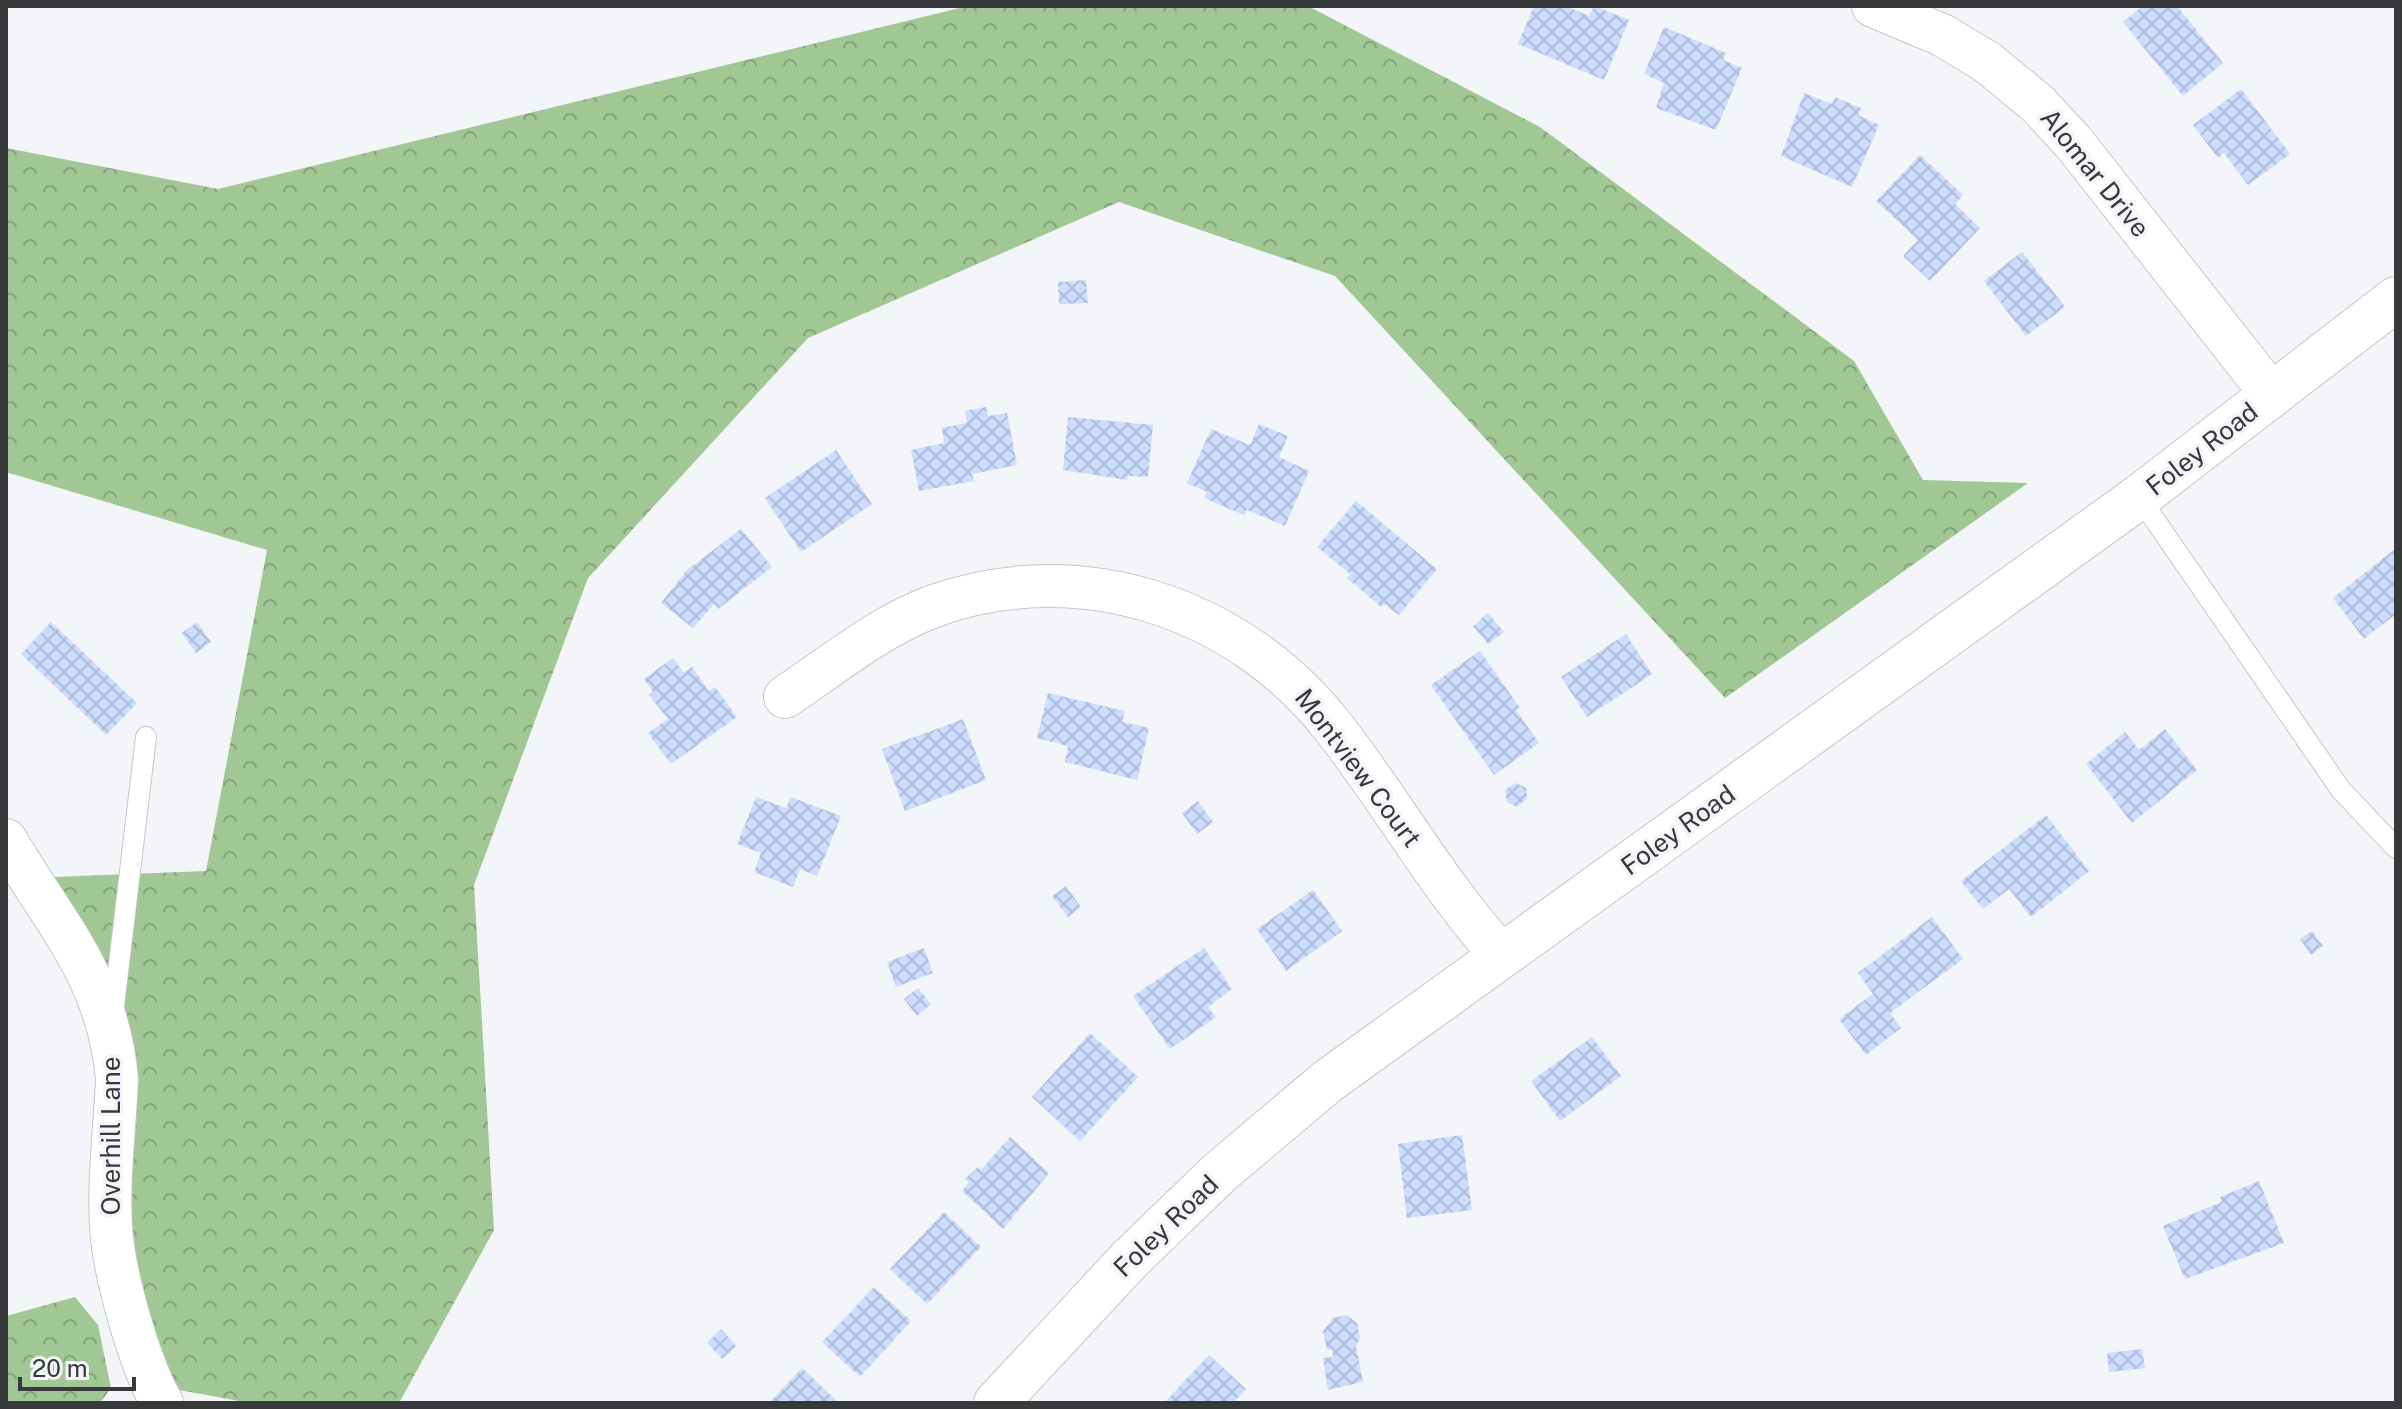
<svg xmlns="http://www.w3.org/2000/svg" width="2402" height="1409" font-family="'Public Sans',sans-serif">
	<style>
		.forest { fill: url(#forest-crowns) }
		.building { fill: url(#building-cross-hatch) }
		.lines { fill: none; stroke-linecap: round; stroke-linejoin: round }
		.lane-casing { stroke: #c4c6ca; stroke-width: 22 }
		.street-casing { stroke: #c4c6ca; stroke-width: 44 }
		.secondary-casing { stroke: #c4c6ca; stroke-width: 46 }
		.lane { stroke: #fff; stroke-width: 20 }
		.street { stroke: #fff; stroke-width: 42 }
		.secondary { stroke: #fff; stroke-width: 44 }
		.labels { text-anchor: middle; stroke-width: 7; stroke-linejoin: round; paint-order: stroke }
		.street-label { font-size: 26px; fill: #38393b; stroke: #f3f5f9 }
	</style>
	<defs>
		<pattern id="forest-crowns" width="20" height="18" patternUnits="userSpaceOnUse" patternTransform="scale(2)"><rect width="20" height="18" fill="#a1c894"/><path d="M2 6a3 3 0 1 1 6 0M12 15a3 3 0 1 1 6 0" fill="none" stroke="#84a37a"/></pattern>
		<pattern id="building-cross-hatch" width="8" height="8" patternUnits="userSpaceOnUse" patternTransform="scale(2)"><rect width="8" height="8" fill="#cdf"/><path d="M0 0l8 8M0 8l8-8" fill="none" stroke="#b0bedb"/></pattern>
	</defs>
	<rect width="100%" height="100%" fill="#f3f5f9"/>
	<g class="forest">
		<polygon points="968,6 1308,6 1540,127 1854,361 1923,480 2028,483 1725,698 1335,276 1119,202 808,338 588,578 474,885 494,1230 399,1403 250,1403 152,1385 122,1288 117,1079 29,878 206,871 267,550 6,472 6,148 218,189"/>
		<polygon points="75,1297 98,1325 111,1388 100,1403 6,1403 6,1316"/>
	</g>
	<g class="building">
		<polygon points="1534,6 1566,6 1589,16 1594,6 1629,20 1604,80 1518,44"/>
		<polygon points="2143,6 2177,6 2223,63 2183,96 2123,22"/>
		<polygon points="1664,27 1726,53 1723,60 1742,68 1716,130 1656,108 1664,83 1644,74"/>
		<polygon points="2241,89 2290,154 2248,185 2224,153 2218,158 2193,125"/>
		<polygon points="1804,93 1832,104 1835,97 1861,108 1858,115 1879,125 1852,187 1781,156"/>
		<polygon points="1920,155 1963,195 1955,204 1980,228 1930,281 1903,256 1918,240 1876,201"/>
		<polygon points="2022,252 2065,307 2026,336 1984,281"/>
		<polygon points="1086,280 1088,303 1059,304 1058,282"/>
		<polygon points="986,407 988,416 1007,413 1017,465 972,474 974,481 919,491 911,450 944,443 942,428 967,423 965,411"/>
		<polygon points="1068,417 1153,425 1148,477 1128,476 1127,480 1063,470"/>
		<polygon points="1259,424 1288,436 1279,457 1309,471 1285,526 1247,510 1244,515 1204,498 1207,492 1187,483 1211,429 1250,445"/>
		<polygon points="836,450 872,504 801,552 765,498"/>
		<polygon points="1356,501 1437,569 1399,615 1384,604 1381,607 1347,578 1350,574 1317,547"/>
		<polygon points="741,529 772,567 718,609 714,604 693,628 661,603 687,570"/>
		<polygon points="2396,548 2396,614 2364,639 2333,598"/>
		<polygon points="1488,613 1504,632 1488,644 1473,626"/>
		<polygon points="51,622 137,703 106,735 21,654"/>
		<polygon points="197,622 211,642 196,653 182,633"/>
		<polygon points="1626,634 1652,674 1587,717 1561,677"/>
		<polygon points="1480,651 1520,708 1516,710 1539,743 1494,775 1431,685"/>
		<polygon points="673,658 684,673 692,667 709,691 715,687 737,717 671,764 648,733 668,719 649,695 653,692 644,679"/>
		<polygon points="1048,693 1125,711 1122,722 1149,728 1137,780 1065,762 1068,746 1037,738"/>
		<polygon points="963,719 986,780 905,811 882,749"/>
		<polygon points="2165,729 2197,770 2132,823 2086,764 2125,732 2139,750"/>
		<polygon points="1516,783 1526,788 1527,798 1517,807 1507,802 1505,790"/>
		<polygon points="756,797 786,808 791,797 841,816 817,876 800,869 793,887 754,872 761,853 737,844"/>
		<polygon points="1198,801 1213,822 1197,834 1182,813"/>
		<polygon points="2046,815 2089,871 2031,917 2009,889 1983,909 1961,881"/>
		<polygon points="1066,886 1081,907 1068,917 1052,896"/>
		<polygon points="1313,890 1342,931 1286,971 1257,929"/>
		<polygon points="1932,917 1963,959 1890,1013 1901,1028 1866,1055 1839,1019 1873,994 1858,973"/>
		<polygon points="2312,931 2323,946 2311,955 2300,939"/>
		<polygon points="924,948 933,973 896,987 887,962"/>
		<polygon points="1204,948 1232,989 1208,1007 1216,1017 1170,1049 1133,996"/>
		<polygon points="918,988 931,1004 917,1016 904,999"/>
		<polygon points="1090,1033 1138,1077 1080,1141 1032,1097"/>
		<polygon points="1592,1037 1621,1076 1560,1121 1531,1081"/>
		<polygon points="1462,1135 1472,1210 1407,1218 1398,1144"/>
		<polygon points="1010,1137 1049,1173 1003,1229 962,1191 969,1182 965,1179 978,1167 981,1170"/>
		<polygon points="2259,1181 2284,1243 2185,1279 2163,1226 2222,1202 2220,1197"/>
		<polygon points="944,1212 981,1247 927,1304 890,1269"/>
		<polygon points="874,1287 911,1321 860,1377 822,1342"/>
		<polygon points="1346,1315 1357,1323 1360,1338 1356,1346 1363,1382 1328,1390 1323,1358 1333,1357 1332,1349 1327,1350 1323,1331 1333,1318"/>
		<polygon points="721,1329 736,1346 722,1359 707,1343"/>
		<polygon points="2142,1349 2145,1368 2109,1372 2107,1353"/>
		<polygon points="1209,1355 1246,1389 1233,1403 1164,1403"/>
		<polygon points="802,1368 839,1403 769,1403"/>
	</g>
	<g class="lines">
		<g class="lane-casing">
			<g id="lane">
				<polyline points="2139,497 2341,790 2396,848"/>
				<polyline points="113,1014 146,737"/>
			</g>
		</g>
		<g class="street-casing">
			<g id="street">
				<polyline points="1873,6 1942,35 1987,62 2038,104 2074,143 2272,395"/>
				<path d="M 785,697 C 833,665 880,626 934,606 C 1080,554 1240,607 1334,728 C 1392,802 1438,886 1502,956"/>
				<path d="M 6,840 C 55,924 108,976 117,1079 C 115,1127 108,1179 111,1227 C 114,1274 139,1363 162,1403"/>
			</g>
		</g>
		<g class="secondary-casing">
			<polyline id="secondary" points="996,1403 1130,1259 1219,1173 1328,1081 2139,497 2396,299"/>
		</g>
		<use href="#lane" class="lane"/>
		<use href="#street" class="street"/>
		<use href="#secondary" class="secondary"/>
	</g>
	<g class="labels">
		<g class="street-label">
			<text transform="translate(2095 173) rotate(51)" y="9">Alomar Drive</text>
			<text transform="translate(2202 449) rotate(-38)" y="9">Foley Road</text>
			<text transform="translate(1358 768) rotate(53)" y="9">Montview Court</text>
			<text transform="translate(1678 830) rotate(-36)" y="9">Foley Road</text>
			<text transform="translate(111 1136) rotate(-90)" y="9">Overhill Lane</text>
			<text transform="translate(1166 1226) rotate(-44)" y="9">Foley Road</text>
		</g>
	</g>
	<rect width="2402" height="1409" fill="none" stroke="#38393b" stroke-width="16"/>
	<path d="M20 1377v12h114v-12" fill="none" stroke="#38393b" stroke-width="4"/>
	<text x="32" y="1377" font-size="24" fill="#38393b" stroke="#f3f5f9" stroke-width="6" paint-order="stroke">20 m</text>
</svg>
